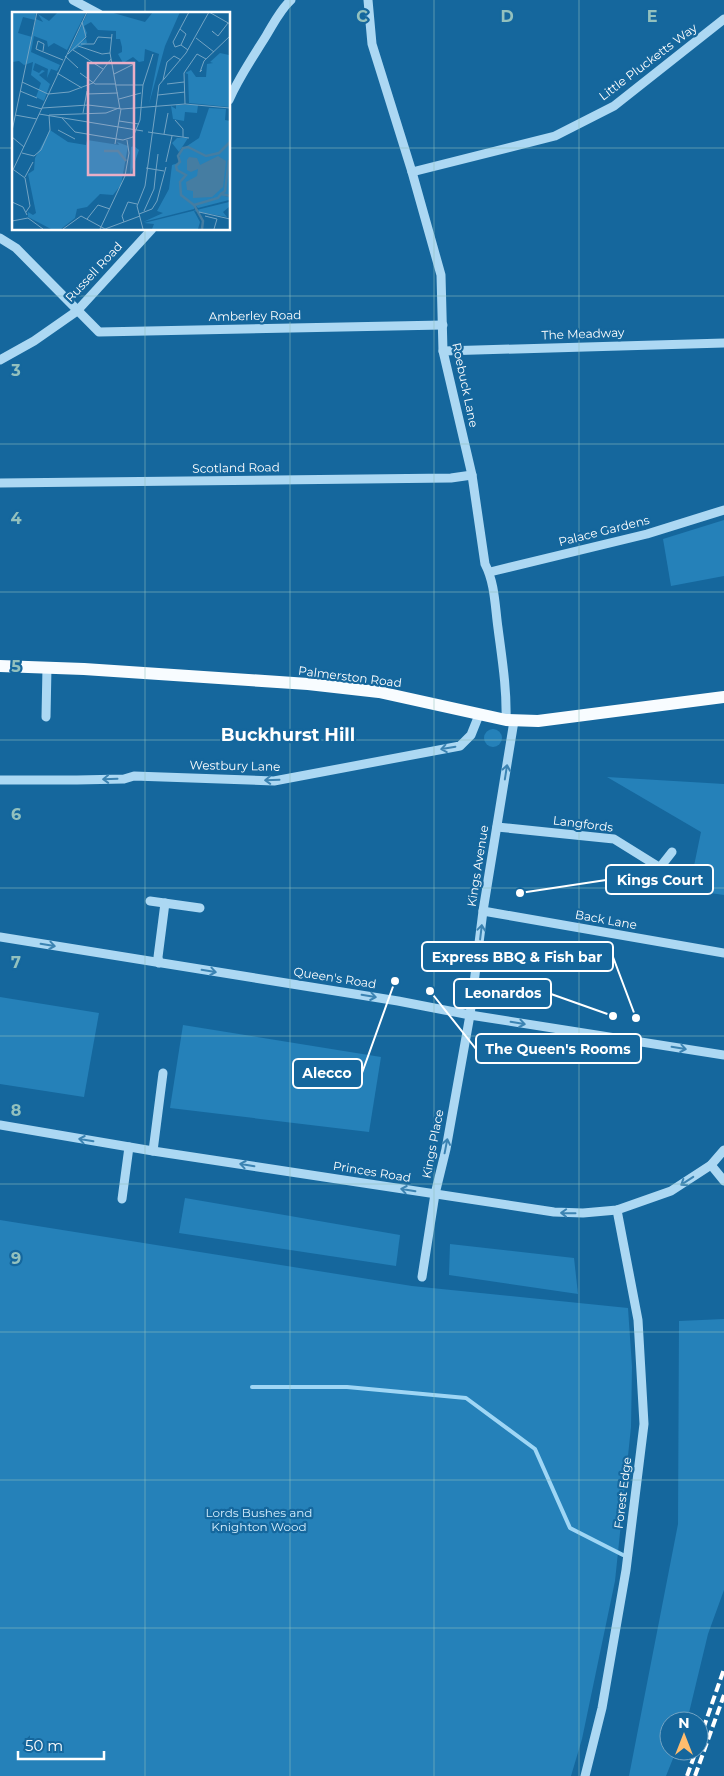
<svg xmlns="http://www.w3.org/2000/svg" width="724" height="1776" font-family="Montserrat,sans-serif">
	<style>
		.green { fill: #2581b9 }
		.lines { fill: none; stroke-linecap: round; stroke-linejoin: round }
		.stream { stroke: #9fd6f5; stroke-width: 4 }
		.minor { stroke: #acd8f3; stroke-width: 9 }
		.major { stroke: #f8fcff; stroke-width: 12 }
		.rail { stroke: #fff; stroke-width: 4; stroke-dasharray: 9 4; stroke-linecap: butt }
		.oneway { stroke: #3b83b2 }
		.grid { fill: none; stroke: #93c1be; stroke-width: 1; stroke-opacity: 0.55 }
		.labels { text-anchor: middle; stroke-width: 4.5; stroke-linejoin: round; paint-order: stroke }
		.street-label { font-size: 12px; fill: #fff; stroke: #15679d }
		.park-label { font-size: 12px; fill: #d4eefd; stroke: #15679d }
		.district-label { font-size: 18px; font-weight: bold; fill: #fff; stroke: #15679d }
		.inset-river { fill: none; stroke: #457da2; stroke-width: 2.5 }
		.inset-road { fill: none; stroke: #73a4c4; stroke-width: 1 }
		.view { fill: #eaaec6; fill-opacity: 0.15; stroke: #eaaec6; stroke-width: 2.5 }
		.inset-edge { fill: none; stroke: #fff; stroke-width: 2.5 }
		.grid-label { font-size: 16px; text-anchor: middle; font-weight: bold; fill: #93c1be; stroke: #15679d; stroke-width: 4.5; stroke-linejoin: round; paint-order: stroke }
		.leader { fill: none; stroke: #fff; stroke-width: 2 }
		.callout-dot { fill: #fff; stroke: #15679d; stroke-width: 2 }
		.callout { fill: #15679d; stroke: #fff; stroke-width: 2 }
		.callout-label { font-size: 14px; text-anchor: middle; font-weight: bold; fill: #fff }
	</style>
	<rect width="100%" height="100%" fill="#15679d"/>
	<g class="green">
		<polygon points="724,520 724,576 671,586 663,539"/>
		<circle cx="493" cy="738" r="9"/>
		<polygon points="607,777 724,784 724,895 689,890 701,832"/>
		<polygon points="0,997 99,1013 84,1097 0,1084"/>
		<polygon points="183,1025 381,1057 369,1132 170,1108"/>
		<polygon points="185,1198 400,1235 396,1266 179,1233"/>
		<polygon points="0,1220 412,1286 628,1308 632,1367 631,1427 615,1581 582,1739 571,1776 0,1776"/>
		<polygon points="450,1244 574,1258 578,1294 449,1275"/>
		<polygon points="724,1319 724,1590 708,1634 687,1721 669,1721 669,1751 676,1751 666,1776 629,1776 678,1524 679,1321"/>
	</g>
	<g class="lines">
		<polyline class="stream" points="252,1387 347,1387 466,1398 535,1449 570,1528 623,1555"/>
		<g class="minor">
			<polyline points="73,0 99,14"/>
			<path d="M 368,0 L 372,44 L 412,172 L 441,275 L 443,351 L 472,475 L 485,564 C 495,583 495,607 498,628 C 502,659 507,689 506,720"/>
			<path d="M 229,100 C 239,77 253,57 266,36 C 274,23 280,10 291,0"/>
			<polyline points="412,172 555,136 614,106 724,19"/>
			<polyline points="0,238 16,248 99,332 443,325"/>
			<polyline points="443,351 724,343"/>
			<polyline points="0,360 34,341 77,311 152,229"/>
			<polyline points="0,483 451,478 472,475"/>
			<polyline points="490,572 647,534 724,510"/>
			<polyline points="46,717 47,667"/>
			<polyline points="0,780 77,780 124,779 134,776 274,781 460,746 471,735 479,715"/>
			<polyline points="497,827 614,839 659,867"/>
			<polyline points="650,880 672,852"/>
			<polyline points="150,901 200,908"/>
			<polyline points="483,911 724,953"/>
			<polyline points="0,937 398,1001 470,1015 724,1055"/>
			<polyline points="159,963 158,957 165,903"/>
			<polyline points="0,1125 153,1151 554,1212 583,1213 617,1210 671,1191 711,1165 724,1150"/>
			<polyline points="153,1151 163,1073"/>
			<polyline points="711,1165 724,1181"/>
			<polyline points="122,1199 129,1147"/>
			<polyline points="422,1277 435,1194 446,1149 470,1015 483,911 514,721"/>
			<polyline points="585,1776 602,1708 626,1570 644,1424 638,1320 617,1210"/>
		</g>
		<polyline class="major" points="0,666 84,669 308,684 379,692 506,720 538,721 724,697"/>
		<g class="rail">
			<polyline points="699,1741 724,1669"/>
			<polyline points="687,1776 696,1751"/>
			<polyline points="695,1776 724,1695"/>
		</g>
	</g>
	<defs><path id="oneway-shaft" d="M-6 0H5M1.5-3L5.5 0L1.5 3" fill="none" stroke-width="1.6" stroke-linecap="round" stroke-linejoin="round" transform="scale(1.25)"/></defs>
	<g class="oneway">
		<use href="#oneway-shaft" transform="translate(448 748) rotate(170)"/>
		<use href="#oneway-shaft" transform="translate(506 772) rotate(-81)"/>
		<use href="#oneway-shaft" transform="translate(110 779) rotate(178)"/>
		<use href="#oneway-shaft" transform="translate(272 780) rotate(178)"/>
		<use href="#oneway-shaft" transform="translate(481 932) rotate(-83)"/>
		<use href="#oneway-shaft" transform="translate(48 945) rotate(9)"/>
		<use href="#oneway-shaft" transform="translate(209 971) rotate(9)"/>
		<use href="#oneway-shaft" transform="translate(369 996) rotate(9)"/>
		<use href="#oneway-shaft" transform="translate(518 1023) rotate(9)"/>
		<use href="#oneway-shaft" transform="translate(679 1048) rotate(9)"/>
		<use href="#oneway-shaft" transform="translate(86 1140) rotate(-171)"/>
		<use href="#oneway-shaft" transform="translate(446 1146) rotate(-79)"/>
		<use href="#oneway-shaft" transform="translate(247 1165) rotate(-171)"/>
		<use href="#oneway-shaft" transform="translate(687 1181) rotate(147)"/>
		<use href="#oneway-shaft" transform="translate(408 1190) rotate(-171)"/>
		<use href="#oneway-shaft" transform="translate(568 1213) rotate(-179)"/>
	</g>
	<path class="grid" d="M 145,0 L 145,14M 290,0 L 290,1776M 434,0 L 434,1776M 579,0 L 579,1776M 0,148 L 14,148M 229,148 L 724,148M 145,229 L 145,1776M 0,296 L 724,296M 0,444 L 724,444M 0,592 L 724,592M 0,740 L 724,740M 0,888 L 724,888M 0,1036 L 724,1036M 0,1184 L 724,1184M 0,1332 L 724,1332M 0,1480 L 724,1480M 0,1628 L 724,1628"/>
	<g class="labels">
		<g class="street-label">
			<text transform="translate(648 62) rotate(-37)" y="4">Little Plucketts Way</text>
			<text transform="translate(94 272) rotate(-47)" y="4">Russell Road</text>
			<text transform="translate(255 316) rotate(-1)" y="4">Amberley Road</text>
			<text transform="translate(583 334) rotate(-2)" y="4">The Meadway</text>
			<text transform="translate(465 385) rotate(78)" y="4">Roebuck Lane</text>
			<text transform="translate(236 468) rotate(-1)" y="4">Scotland Road</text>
			<text transform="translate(604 531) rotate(-14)" y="4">Palace Gardens</text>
			<text transform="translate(350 677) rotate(7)" y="4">Palmerston Road</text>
			<text transform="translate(235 766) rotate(1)" y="4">Westbury Lane</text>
			<text transform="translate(583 824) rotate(7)" y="4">Langfords</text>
			<text transform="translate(478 866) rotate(-81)" y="4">Kings Avenue</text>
			<text transform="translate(606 920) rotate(10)" y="4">Back Lane</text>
			<text transform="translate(335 978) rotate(9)" y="4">Queen's Road</text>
			<text transform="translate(433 1144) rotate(-79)" y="4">Kings Place</text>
			<text transform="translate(372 1172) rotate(9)" y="4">Princes Road</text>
			<text transform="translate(623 1493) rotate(-83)" y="4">Forest Edge</text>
		</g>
		<g class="park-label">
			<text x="259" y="1517">Lords Bushes and<tspan x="259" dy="14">Knighton Wood</tspan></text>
		</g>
		<g class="district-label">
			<text x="288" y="741">Buckhurst Hill</text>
		</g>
	</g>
	<g transform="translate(12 12)">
		<rect width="218" height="218" fill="#15679d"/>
		<path d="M 0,0 L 24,0 L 23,8 L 11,5 L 6,21 L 20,25 L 24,7 L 31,10 L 26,2 L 37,9 L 46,0 L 74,0 L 55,38 L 42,31 L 36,35 L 35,29 L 22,24 L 19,40 L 48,53 L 45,59 L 39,57 L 35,66 L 36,57 L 23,51 L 21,58 L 27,61 L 30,58 L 33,59 L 27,63 L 38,72 L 32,89 L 24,85 L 29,71 L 19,63 L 21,50 L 12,53 L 7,49 L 0,50 ZM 76,0 L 98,0 L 133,10 L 141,0 L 168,0 L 153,34 L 137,92 L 147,42 L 133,37 L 132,49 L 127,50 L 121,45 L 111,51 L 106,42 L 110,40 L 110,35 L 108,27 L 104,27 L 104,19 L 86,18 L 79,10 L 72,14 L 75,21 L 71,30 L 74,26 L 75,31 L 57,40 ZM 208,41 L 217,43 L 217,95 L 177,91 L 176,62 L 173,61 L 179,58 L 184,65 L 194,65 L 195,52 L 201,51 L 198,50 ZM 164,93 L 186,93 L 185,101 L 173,100 L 172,109 L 161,107 L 159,94 L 164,97 ZM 197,96 L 214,97 L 213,108 L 218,109 L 218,182 L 213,184 L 217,185 L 217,188 L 186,196 L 183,193 L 182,197 L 131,210 L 151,201 L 145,199 L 157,177 L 160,153 L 166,151 L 169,138 L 187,126 ZM 38,118 L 56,130 L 74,133 L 75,128 L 107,133 L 105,130 L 116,134 L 109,173 L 101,183 L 88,182 L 75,195 L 65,197 L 63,206 L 49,217 L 39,217 L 16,205 L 16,200 L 21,203 L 24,201 L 16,162 L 22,158 L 23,146 ZM 165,126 L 176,126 L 167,140 L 160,131 ZM 122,134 L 127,138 L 118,164 L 119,135 ZM 217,190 L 217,195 L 211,200 L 215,205 L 182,199 L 188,210 L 186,217 L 140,217 L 142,212 L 132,211 Z" fill="#2581b9"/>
		<path d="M 206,144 L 214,149 L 211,175 L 200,185 L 181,186 L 181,179 L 175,178 L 174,170 L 185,164 L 186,157 L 179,160 L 175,158 L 175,148 L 177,145 L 185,146 L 188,153 Z" fill="#457da2"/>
		<path class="inset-river" d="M 92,139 L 106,139 L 114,149M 209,182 L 213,179 L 217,148M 182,193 L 206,186 L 209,182 L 218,184M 190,217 L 191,209 L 182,193 L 169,183 L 168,170 L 174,163 L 165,158 L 164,154 L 168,150 L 166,144 L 171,136 L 176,135 L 194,144 L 207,141 L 218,130"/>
		<path class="inset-road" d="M 197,0 L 218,12M 168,17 L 174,22 L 169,33 L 176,38M 202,21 L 200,19 L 206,24 L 216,11M 100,22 L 98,41 L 108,97M 184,26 L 202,40M 69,32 L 82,32 L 86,25 L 100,26M 169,33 L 163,35 L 161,30 L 177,0M 66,34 L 90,42 L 98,41M 61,38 L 91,57M 31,39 L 32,32 L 26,29 L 24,37 L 51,48M 56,42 L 74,25 L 70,10M 53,44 L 66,56M 190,58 L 188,60 L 192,49 L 218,24M 45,61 L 70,76M 68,61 L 83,72 L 104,72M 102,62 L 122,52M 151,68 L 155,50 L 162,44 L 169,48M 10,70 L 36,82 L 57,80 L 81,71 L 99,47M 155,72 L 172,70M 104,73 L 131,73M 8,79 L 25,86M 74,82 L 106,81M 146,83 L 173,80M 107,87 L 129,81M 173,92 L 172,61 L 185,42 L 194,47M 15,93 L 30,97M 30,96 L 76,93 L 110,97 L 173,92 L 218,96M 71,101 L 75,79M 27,102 L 131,119M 3,103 L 25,107M 50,106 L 63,120 L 111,128 L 121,125 L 128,108 L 131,73 L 141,42M 163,108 L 171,117 L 171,125M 107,109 L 127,112M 46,118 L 63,127M 0,119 L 25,0M 136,120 L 177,126M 152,122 L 156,101M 0,125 L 12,135M 103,132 L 109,97M 10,141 L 22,144 L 29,138 L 38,118 L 37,103 L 94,101 L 107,96M 154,150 L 160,124M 134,156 L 152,159M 2,158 L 13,166 L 18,194 L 14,200M 144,158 L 146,142M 0,160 L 75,0M 13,165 L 21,150M 0,190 L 11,195 L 15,203M 132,199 L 142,177 L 144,158M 187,200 L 218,207M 127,202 L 140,197 L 145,189 L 154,155M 193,204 L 205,207 L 202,217M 75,207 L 86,193 L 98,197M 0,209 L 16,206 L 31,217M 112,210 L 110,204 L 116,190 L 125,192M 51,217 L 69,204 L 93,217 L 128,204M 88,217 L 113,164 L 117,141 L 115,128M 131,217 L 125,194 L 133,174 L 147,73 L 174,41 L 197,0"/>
		<path class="view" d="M 76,51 L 122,51 L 122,163 L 76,163 Z"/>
		<rect width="218" height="218" class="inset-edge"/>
	</g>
	<g class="grid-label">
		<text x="362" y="22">C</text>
		<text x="507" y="22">D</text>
		<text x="652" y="22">E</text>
		<text x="16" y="376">3</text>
		<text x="16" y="524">4</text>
		<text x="16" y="672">5</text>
		<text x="16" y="820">6</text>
		<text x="16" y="968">7</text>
		<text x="16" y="1116">8</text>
		<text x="16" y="1264">9</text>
	</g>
	<path class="leader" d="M520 893L606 880M636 1018L613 957M613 1016L551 994M430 991L476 1049M395 981L362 1073"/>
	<g class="callout-dot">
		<circle cx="520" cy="893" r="5"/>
		<circle cx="636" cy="1018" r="5"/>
		<circle cx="613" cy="1016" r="5"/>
		<circle cx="430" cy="991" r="5"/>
		<circle cx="395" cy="981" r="5"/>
	</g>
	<g class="callout">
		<rect x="606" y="865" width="107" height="29" rx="5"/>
		<rect x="422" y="942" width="191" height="29" rx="5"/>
		<rect x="454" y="979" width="97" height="29" rx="5"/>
		<rect x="476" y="1034" width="165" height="29" rx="5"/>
		<rect x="293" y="1059" width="69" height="29" rx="5"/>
	</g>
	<g class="callout-label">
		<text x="660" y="885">Kings Court</text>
		<text x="517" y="962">Express BBQ &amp; Fish bar</text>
		<text x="503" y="998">Leonardos</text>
		<text x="558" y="1054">The Queen's Rooms</text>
		<text x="327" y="1078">Alecco</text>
	</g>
	<g transform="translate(684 1736)"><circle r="24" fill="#15679d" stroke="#73a4c4"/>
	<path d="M0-4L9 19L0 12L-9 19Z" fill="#ffbd6e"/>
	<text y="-8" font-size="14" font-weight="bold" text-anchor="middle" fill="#ffffff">N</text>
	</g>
	<path d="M18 1751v8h86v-8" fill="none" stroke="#ffffff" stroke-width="2.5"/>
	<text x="25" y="1751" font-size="15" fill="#ffffff" stroke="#15679d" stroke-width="4" paint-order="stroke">50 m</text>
</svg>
